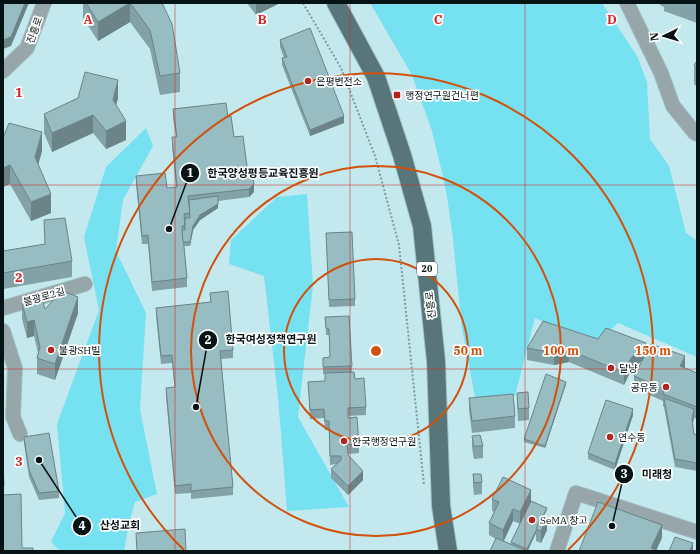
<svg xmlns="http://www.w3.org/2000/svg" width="700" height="554" font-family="'IBM Plex Serif','Noto Sans KR',serif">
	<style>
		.green { fill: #76e1f1 }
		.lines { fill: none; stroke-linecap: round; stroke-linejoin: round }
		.minor-casing { stroke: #a1c2c8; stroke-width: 16 }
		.major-casing { stroke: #a1c2c8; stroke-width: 20 }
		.path { stroke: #7e9ba0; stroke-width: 2; stroke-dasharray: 2 2; stroke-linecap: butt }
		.minor { stroke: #96a6a9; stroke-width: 14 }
		.major { stroke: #587579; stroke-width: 18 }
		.wall { fill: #82a2a7; fill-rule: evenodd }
		.shaded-wall { fill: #6a8488 }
		.building { fill: #97bcc2; stroke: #6a8488 }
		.grid { fill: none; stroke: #d62828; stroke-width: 1; stroke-opacity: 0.55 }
		.ring { fill: none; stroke: #d1520d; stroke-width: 2 }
		.poi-dot { fill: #b3241c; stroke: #fff; stroke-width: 1.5 }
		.labels { text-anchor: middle; stroke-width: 3.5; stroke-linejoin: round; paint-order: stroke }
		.shield { fill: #fff; stroke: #515a5b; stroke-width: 1 }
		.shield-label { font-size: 9px; font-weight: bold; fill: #061315 }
		.street-label { font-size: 10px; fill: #061315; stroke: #fff }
		.poi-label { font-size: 10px; fill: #061315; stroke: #fff; text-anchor: start }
		.grid-label { font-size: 13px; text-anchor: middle; font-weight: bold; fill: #d62828; stroke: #fff; stroke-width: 3.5; stroke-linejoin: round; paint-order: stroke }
		.centre { fill: #d1520d; stroke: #fff; stroke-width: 2 }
		.ring-label { font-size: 12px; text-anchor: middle; font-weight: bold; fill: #d1520d; stroke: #fff; stroke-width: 3.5; stroke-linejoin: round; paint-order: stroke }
		.leader { fill: none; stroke: #061315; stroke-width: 1.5 }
		.callout-dot { fill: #061315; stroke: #fff; stroke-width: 1.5 }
		.mark-label { font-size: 12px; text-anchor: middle; font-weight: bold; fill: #fff }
		.callout-label { font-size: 11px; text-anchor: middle; font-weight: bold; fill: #061315; stroke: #fff; stroke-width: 3.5; stroke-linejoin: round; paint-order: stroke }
	</style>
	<rect width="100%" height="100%" fill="#c3e9ef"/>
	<g class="green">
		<polygon points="370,3 602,3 637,56 647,82 650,139 669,166 686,233 697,241 697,357 618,323 595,345 535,318 515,396 476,402 462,329 453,239 448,203 444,181 432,131 412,75"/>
		<polygon points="146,128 153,146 123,200 116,251 146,313 140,409 157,494 135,502 129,523 124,551 60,551 51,542 65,513 57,424 99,310 84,237 106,167"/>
		<polygon points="307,194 313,285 298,417 349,507 287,511 278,397 264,276 229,264 231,240 277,197"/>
	</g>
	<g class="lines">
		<g class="minor-casing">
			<g id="minor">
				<polyline points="627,3 661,73 673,106 694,132 697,134"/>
				<polyline points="3,71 27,48 44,3"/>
				<polyline points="3,308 85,284"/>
				<polyline points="3,331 15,368 13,417 20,434"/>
				<polyline points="557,551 576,493 697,532"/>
			</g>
		</g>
		<g class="major-casing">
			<polyline id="major" points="336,3 376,77 402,155 422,226 436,361 441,506 448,551"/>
		</g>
		<polyline class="path" points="303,3 341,68 375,156 399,245 424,485"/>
		<use href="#minor" class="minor"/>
		<use href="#major" class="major"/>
	</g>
	<g class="wall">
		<polygon points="83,3 162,3 180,73 180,92 160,95 150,49 130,22 98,41 83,18"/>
		<polygon points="247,3 278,3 278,4 256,15"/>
		<polygon points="660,3 697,3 697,23 664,11 664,7 660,5"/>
		<polygon points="280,40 344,123 310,136 282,65 282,58 284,58 280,47"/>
		<polygon points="697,61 697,87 694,84 694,65"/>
		<polygon points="118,98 116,105 126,140 106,149 93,133 52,152 44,133 44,114"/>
		<polygon points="173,109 228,117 234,137 254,192 249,197 218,201 218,208 200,220 193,230 190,246 184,246 187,278 187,287 152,291 148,244 142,244 136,184 136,176 167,188 176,187 172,146 172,137 176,137 173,118"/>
		<polygon points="3,138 42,151 38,164 51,213 31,221 10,184"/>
		<polygon points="44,220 72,261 72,277 3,289 3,251 45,244"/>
		<polygon points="326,233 355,299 355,306 329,307"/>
		<polygon points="210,293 233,350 233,358 221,359 233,487 233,495 191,499 191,493 175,494 166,397 166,388 175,387 172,363 161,364 156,316 156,308 210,302"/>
		<polygon points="22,303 45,309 78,313 55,380 37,374 37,358 38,353 34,336 27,338 22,319"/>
		<polygon points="325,317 352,366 352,372 366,407 366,415 348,416 359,444 359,453 348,454 348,455 363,480 348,495 331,478 331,469 336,464 330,465 329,429 325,430 324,418 310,419 308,382 325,381 325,374 323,374 323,358 330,357 329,335 326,335"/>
		<polygon points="598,339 646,353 685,368 697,373 697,419 694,418 693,424 694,434 697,435 697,471 675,467 664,407 663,406 663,401 634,388 634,376 643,360 631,370 624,385 569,362 554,365 527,360 527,348"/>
		<polygon points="566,384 545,448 524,442 524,439"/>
		<polygon points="517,393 529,408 529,420 518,421 517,405"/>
		<polygon points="469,398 515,416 515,428 472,433 469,410"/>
		<polygon points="633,415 615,470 588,459 588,453"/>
		<polygon points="472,436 483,446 483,458 474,459 472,448"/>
		<polygon points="24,437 59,491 59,498 39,500 29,477 24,444"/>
		<polygon points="3,466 4,495 22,548 3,551"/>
		<polygon points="473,474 482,482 482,494 474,495 473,486"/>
		<path d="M 492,499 L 531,501 L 547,510 L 544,516 L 547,530 L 541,543 L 536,541 L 536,533 L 528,551 L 496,539 L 489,535 L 489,523 L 494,512 L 492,511 ZM 513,521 L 520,524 L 511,542 L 511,544 L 504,541 Z"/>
	</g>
	<g class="shaded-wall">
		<polygon points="25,3 29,3 11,46 3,49 3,40"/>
		<polygon points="130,3 130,22 98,41 98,22"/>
		<polygon points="256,3 278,3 278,4 256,15"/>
		<polygon points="118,80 118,98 113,118 113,100"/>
		<polygon points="93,115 93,133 52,152 52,133"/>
		<polygon points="344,116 344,123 310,136 310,130"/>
		<polygon points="126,121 126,140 106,149 106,131"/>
		<polygon points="42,132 42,151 35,176 35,157"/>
		<polygon points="10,165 10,184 3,187 3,168"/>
		<polygon points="254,184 254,192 249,197 249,189"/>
		<polygon points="51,194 51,213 31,221 31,202"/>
		<polygon points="218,204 218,208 200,220 193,230 190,246 190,242 193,226 200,215"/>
		<polygon points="78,297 78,313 55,380 55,364"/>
		<polygon points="34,320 34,336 27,338 27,322"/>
		<polygon points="646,343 646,355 644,359 631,370 624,385 624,373 631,358"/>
		<polygon points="569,350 569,362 554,365 554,353"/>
		<polygon points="685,356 685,368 680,366"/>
		<polygon points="566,382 566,384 545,448 545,446"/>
		<polygon points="633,409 633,415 615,470 615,464"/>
		<polygon points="694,409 694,417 692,428 692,419"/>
		<polygon points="363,471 363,480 348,495 348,486"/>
		<polygon points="531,490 531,502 520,524 520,512"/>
		<polygon points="513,509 513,521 503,542 503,530"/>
		<polygon points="547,518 547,530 541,543 541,531"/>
		<polygon points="662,525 662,538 656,551 651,548"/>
		<polygon points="536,531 536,533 527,551 527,549"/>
		<polygon points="693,543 693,551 690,551"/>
	</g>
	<g class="building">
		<polygon points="3,3 25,3 11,37 3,40"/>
		<polygon points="86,3 162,3 172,24 180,73 160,76 150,30 130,3 98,22"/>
		<polygon points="310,28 344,116 310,130 282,58 287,57 280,40"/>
		<polygon points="697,61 697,68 694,65"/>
		<polygon points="85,72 118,80 113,100 126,121 106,131 93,115 52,133 44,114 78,98"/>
		<polygon points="226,103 228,117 231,116 234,137 243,136 248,174 253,178 254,184 249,189 188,196 190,213 184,214 185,226 182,226 187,278 152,282 148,235 142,236 136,176 165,173 167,188 177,187 172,137 177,137 173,109"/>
		<polygon points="9,123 42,132 35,157 51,194 31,202 10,165 3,168 3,138"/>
		<polygon points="218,196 218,204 200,215 193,226 190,242 183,242 182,230 185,230 185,218 190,218 189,200"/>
		<polygon points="65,218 72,261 3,273 3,251 45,244 44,220"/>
		<polygon points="352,232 355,299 329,300 326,233"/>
		<polygon points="62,291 78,297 55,364 37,358 40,347 34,320 27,322 22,303 42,298 45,309"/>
		<polygon points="228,291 233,350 220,351 233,487 191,491 191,484 175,486 166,388 175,387 172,355 161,356 156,308 211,302 210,293"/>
		<polygon points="349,316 352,366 323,367 323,358 330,357 329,329 326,328 325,317"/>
		<polygon points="543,321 598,339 606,328 646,343 644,347 631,358 624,373 569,350 554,353 527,348"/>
		<polygon points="651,344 685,356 680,366 697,373 697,407 663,394 664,389 634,376"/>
		<polygon points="354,372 355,379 364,378 366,407 348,408 348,418 357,417 359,444 347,445 348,455 363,471 348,486 331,469 341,460 341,456 330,456 329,421 325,421 324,409 310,410 308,382 325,381 325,373"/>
		<polygon points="546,374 566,382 545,446 524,439"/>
		<polygon points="528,392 529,408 518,409 517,393"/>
		<polygon points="513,394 515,416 472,421 469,398"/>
		<polygon points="664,398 694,409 692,419 694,434 697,435 697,463 675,459"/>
		<polygon points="606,400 633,409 615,464 588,453"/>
		<polygon points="49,433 59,491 39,493 29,470 24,437"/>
		<polygon points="480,435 483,446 474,446 472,436"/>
		<polygon points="3,466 4,486 3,486"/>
		<polygon points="473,474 481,474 482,482 474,483"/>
		<polygon points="503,477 531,490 520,512 513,509 503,530 489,523 499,502 492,499"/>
		<polygon points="21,494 22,548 33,548 33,551 3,551 3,495"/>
		<polygon points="531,501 547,508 543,516 542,515 536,531 527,549 511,542"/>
		<polygon points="598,502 662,525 651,548 659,551 579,551"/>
		<polygon points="542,515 547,518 541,531 536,529"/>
		<polygon points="185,529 186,551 137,551 136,533"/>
		<polygon points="675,537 693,543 690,551 669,551"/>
		<polygon points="496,538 527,551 490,551"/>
	</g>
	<path class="grid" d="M 175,3 L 175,551M 350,3 L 350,551M 525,3 L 525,551M 3,185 L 697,185M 3,369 L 697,369"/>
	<g class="ring">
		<circle cx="376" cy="351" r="92"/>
		<circle cx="376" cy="351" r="185"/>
		<path d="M184 550A277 277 0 1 1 568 550"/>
	</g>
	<g class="poi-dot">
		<circle cx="308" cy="81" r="4"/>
		<rect x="393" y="91" width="8" height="8" rx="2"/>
		<circle cx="51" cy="350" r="4"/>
		<circle cx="611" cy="368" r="4"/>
		<circle cx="666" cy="387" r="4"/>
		<circle cx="610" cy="437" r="4"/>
		<circle cx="344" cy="441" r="4"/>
		<circle cx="532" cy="520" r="4"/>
	</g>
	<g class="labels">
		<rect class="shield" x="417" y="262" width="20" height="14" rx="3"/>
		<g class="shield-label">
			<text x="427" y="272">20</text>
		</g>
		<g class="street-label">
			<text transform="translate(34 30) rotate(-70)" y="4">진흥로</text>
			<text transform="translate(44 296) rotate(-16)" y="4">불광로2길</text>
			<text transform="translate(430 305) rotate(-96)" y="4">진흥로</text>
		</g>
		<g class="poi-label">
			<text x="316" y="85">은평변전소</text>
			<text x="405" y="99">행정연구원건너편</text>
			<text x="59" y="354">불광SH빌</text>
			<text x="619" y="372">달냥</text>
			<text x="658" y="391" text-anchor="end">공유동</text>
			<text x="618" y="441">연수동</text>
			<text x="352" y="445">한국행정연구원</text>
			<text x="540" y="524">SeMA 창고</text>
		</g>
	</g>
	<g class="grid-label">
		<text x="88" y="24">A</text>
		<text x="262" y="24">B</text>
		<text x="438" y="24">C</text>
		<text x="612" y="24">D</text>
		<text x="19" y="97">1</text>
		<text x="19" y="282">2</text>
		<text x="19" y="466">3</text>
	</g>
	<circle cx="376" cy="351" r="6" class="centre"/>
	<g class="ring-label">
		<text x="468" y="355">50 m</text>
		<text x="561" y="355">100 m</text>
		<text x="653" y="355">150 m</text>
	</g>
	<path class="leader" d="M169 229L190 173M196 407L208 340M612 526L624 474M39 460L82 526"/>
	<g class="callout-dot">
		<circle cx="169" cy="229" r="4"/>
		<circle cx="196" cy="407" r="4"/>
		<circle cx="612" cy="526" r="4"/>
		<circle cx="39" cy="460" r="4"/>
		<circle cx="190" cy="173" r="10"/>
		<circle cx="208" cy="340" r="10"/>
		<circle cx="624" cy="474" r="10"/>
		<circle cx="82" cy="526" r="10"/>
	</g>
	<g class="mark-label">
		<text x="190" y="177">1</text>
		<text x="208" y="344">2</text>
		<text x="624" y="478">3</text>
		<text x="82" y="530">4</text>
	</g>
	<g class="callout-label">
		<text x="263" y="177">한국양성평등교육진흥원</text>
		<text x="271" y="343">한국여성정책연구원</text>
		<text x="657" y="478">미래청</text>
		<text x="120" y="529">산성교회</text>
	</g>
	<rect width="700" height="554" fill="none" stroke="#061315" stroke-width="8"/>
	<g transform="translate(664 36) rotate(265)" stroke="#ffffff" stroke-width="3" paint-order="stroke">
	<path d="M0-3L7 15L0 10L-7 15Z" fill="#061315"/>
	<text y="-6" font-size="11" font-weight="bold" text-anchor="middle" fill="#061315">N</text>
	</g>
</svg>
